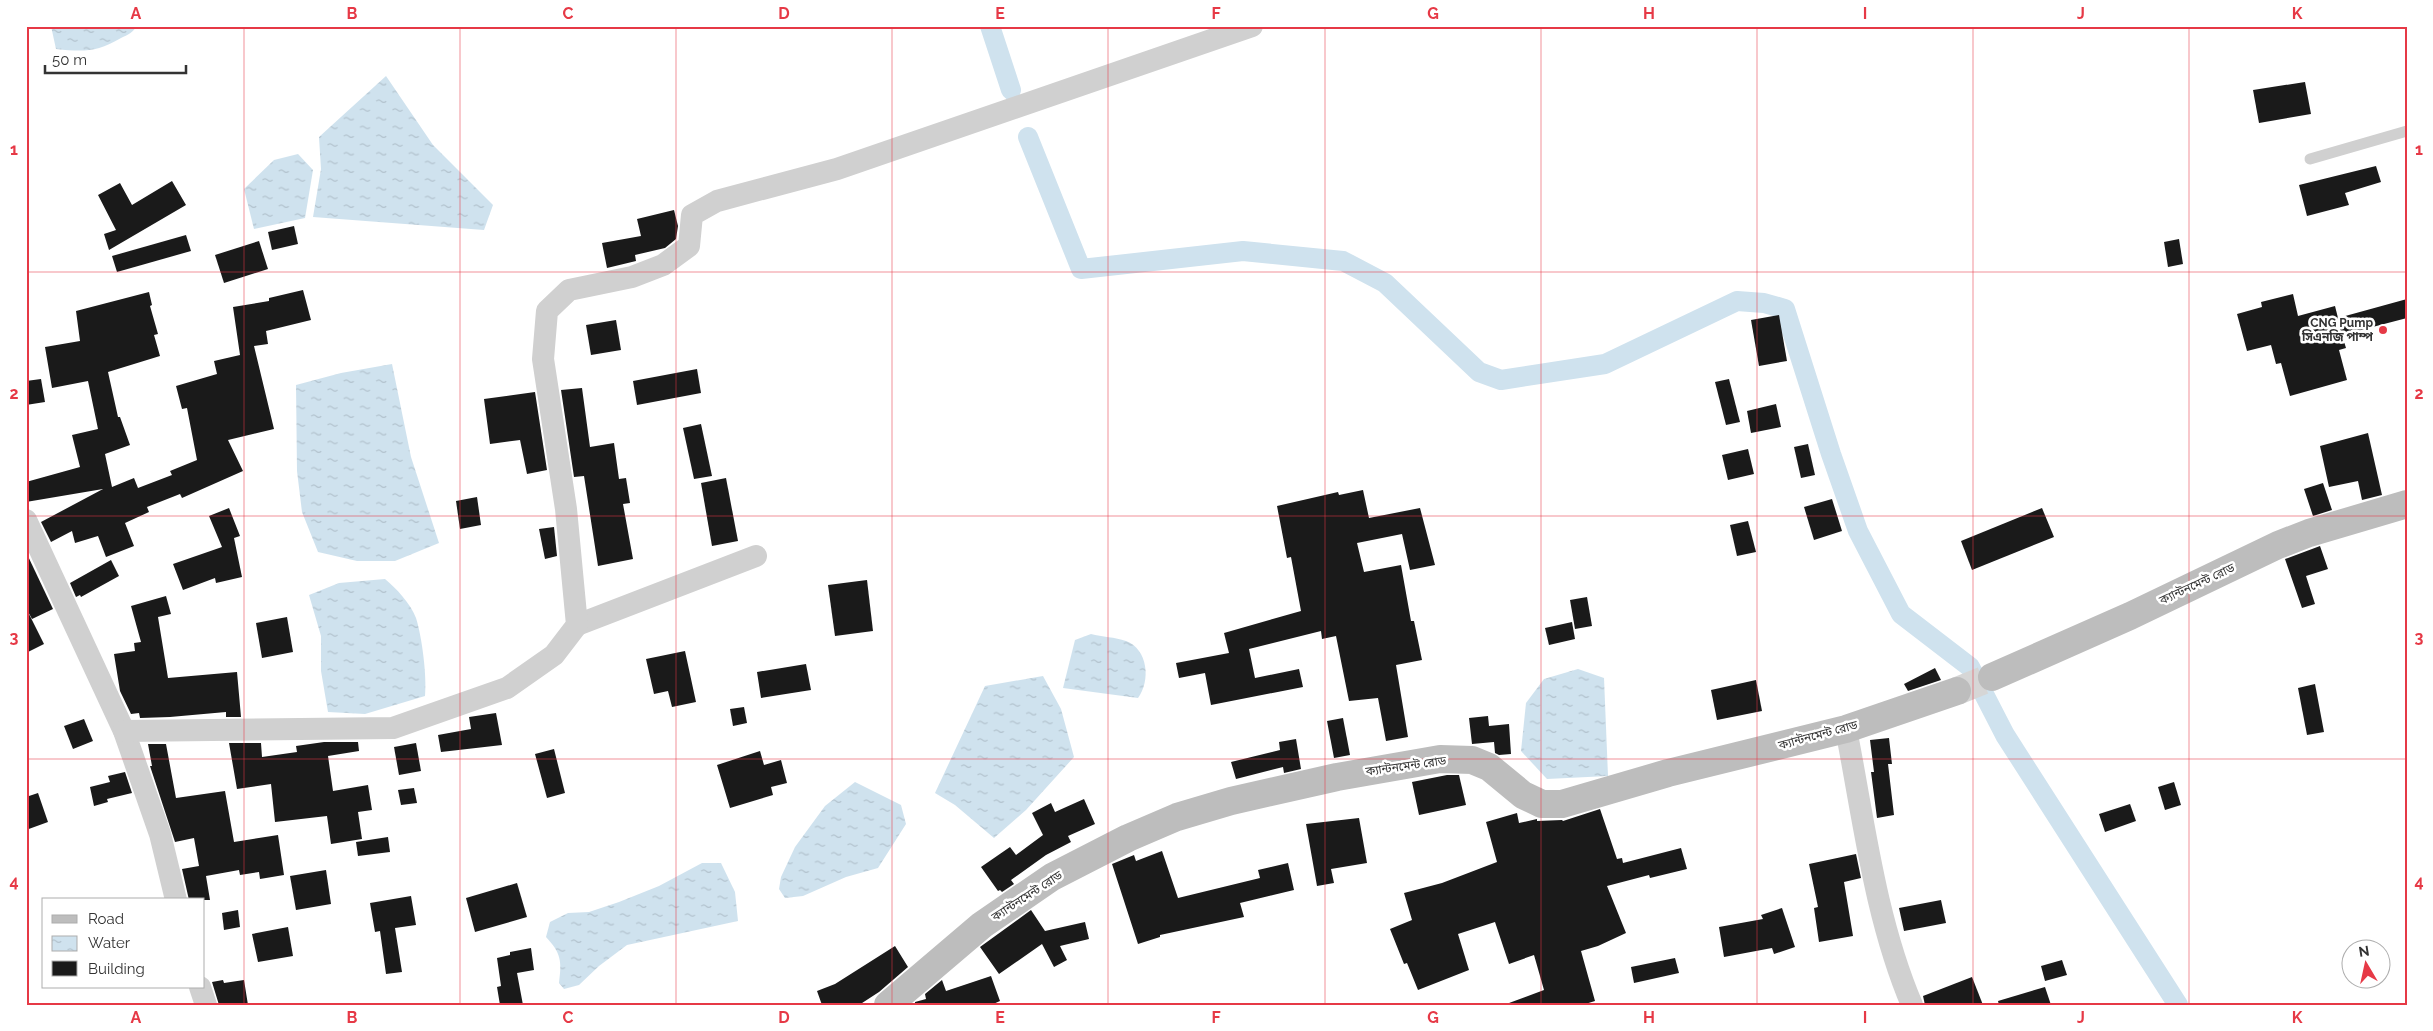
<svg xmlns="http://www.w3.org/2000/svg" width="2433" height="1031" font-family="Raleway,'Noto Sans Bengali',sans-serif">
	<style>
		.water { fill: url(#water-ripples) }
		.lines { fill: none; stroke-linecap: round; stroke-linejoin: round }
		.canal { stroke: #cfe2ee; stroke-width: 20 }
		.building { fill: #1a1a1a }
		.secondary-tunnel { stroke: #d6d6d6; stroke-width: 28; stroke-dasharray: 28 14; stroke-linecap: butt }
		.service { stroke: #d0d0d0; stroke-width: 11 }
		.minor { stroke: #d0d0d0; stroke-width: 22 }
		.secondary { stroke: #bdbdbd; stroke-width: 28 }
		.grid { fill: none; stroke: #e63946; stroke-width: 1; stroke-opacity: 0.55 }
		.poi-dot { fill: #e63946; stroke: #fff; stroke-width: 2 }
		.labels { text-anchor: middle; stroke-width: 5; stroke-linejoin: round; paint-order: stroke }
		.poi-label { font-size: 12px; font-weight: bold; fill: #333; stroke: #fff; text-anchor: end }
		.street-label { font-size: 12px; fill: #333; stroke: #fff }
		.neatline { fill: none; stroke: #e63946; stroke-width: 2 }
		.grid-label { font-size: 16px; text-anchor: middle; font-weight: bold; fill: #e63946 }
	</style>
	<defs>
		<pattern id="water-ripples" width="26" height="14" patternUnits="userSpaceOnUse" patternTransform="scale(1.25)"><rect width="26" height="14" fill="#cfe2ee"/><path d="M2 4q2-2 4 0t4 0M15 11q2-2 4 0t4 0" fill="none" stroke="#b2c2cd"/></pattern>
	</defs>
	<rect width="100%" height="100%" fill="#fff"/>
	<g class="water">
		<path d="M 51,26 L 137,26 C 133,32 128,35 121,38 C 97,52 84,52 56,49 Z"/>
		<polygon points="386,76 433,145 493,205 484,230 313,217 321,169 319,137"/>
		<polygon points="298,154 313,170 305,218 254,229 244,189 274,160"/>
		<polygon points="392,364 411,457 439,543 395,561 357,561 318,552 302,512 297,471 296,385 341,373"/>
		<path d="M 385,579 C 396,588 411,604 416,618 C 422,637 427,676 425,696 L 365,714 L 328,712 L 321,671 L 321,636 L 309,595 L 339,583 Z"/>
		<path d="M 1091,634 C 1102,637 1115,637 1126,641 C 1148,649 1151,681 1138,698 L 1063,688 L 1075,640 Z"/>
		<polygon points="1578,669 1604,678 1608,776 1547,779 1521,751 1526,703 1544,679"/>
		<polygon points="1043,676 1061,709 1074,757 1026,810 994,838 955,805 935,793 985,686"/>
		<polygon points="855,782 901,805 906,824 878,868 846,877 803,896 785,898 779,889 781,877 795,847 825,806"/>
		<path d="M 702,863 L 721,863 L 735,892 L 738,921 L 627,945 L 599,966 L 579,985 L 564,989 L 559,983 C 562,961 561,953 546,937 L 550,922 L 568,913 L 589,912 L 619,902 L 659,886 Z"/>
	</g>
	<g class="lines">
		<g class="canal">
			<polyline points="990,26 1011,90"/>
			<polyline points="1028,137 1081,269 1243,251 1343,261 1385,283 1479,372 1501,380 1605,364 1737,301 1764,303 1785,309 1831,454 1858,531 1901,614 1970,667 2005,735 2178,1005"/>
		</g>
	</g>
	<g class="building">
		<polygon points="2305,82 2311,114 2259,123 2253,90"/>
		<polygon points="2376,166 2381,182 2345,193 2349,205 2307,216 2299,185"/>
		<polygon points="172,181 186,205 109,250 104,234 116,230 98,195 120,183 132,205"/>
		<polygon points="674,210 678,226 676,239 665,248 635,255 636,261 607,268 602,243 641,236 637,219"/>
		<polygon points="294,226 298,244 272,250 268,232"/>
		<polygon points="186,235 191,251 117,272 112,256"/>
		<polygon points="2179,239 2183,264 2168,267 2164,242"/>
		<polygon points="259,241 268,269 224,283 215,255"/>
		<polygon points="303,290 311,320 266,331 268,344 254,346 274,429 228,440 243,471 182,498 180,494 147,507 149,512 125,523 134,546 106,557 98,536 75,543 72,531 51,542 41,522 103,489 26,502 26,482 80,467 72,435 98,429 88,381 52,388 45,347 80,341 76,311 149,292 152,305 150,306 158,334 154,335 160,356 108,372 118,417 120,417 130,445 105,454 112,487 134,478 138,488 172,475 170,471 197,460 187,408 182,409 176,386 217,374 214,361 240,355 233,307 269,301 269,298"/>
		<polygon points="2293,294 2298,316 2335,306 2338,318 2407,299 2407,318 2342,335 2346,348 2339,350 2347,380 2290,396 2281,363 2276,364 2271,345 2247,351 2237,314 2262,307 2261,302"/>
		<polygon points="1779,315 1787,361 1759,366 1751,320"/>
		<polygon points="616,320 621,350 591,355 586,325"/>
		<polygon points="697,369 701,393 637,405 633,381"/>
		<polygon points="41,379 45,402 26,405 26,381"/>
		<polygon points="1729,379 1740,422 1726,425 1715,382"/>
		<polygon points="582,388 590,447 614,443 619,479 626,478 630,503 623,504 633,559 598,566 584,476 574,477 561,390"/>
		<polygon points="535,392 547,470 527,474 520,440 490,444 484,399"/>
		<polygon points="1776,404 1781,427 1751,433 1747,411"/>
		<polygon points="701,424 712,476 694,479 683,428"/>
		<polygon points="2368,433 2382,495 2362,500 2358,481 2329,487 2320,446"/>
		<polygon points="1808,444 1815,475 1801,478 1794,447"/>
		<polygon points="1748,449 1754,474 1728,480 1722,455"/>
		<polygon points="726,478 738,541 712,546 701,483"/>
		<polygon points="2323,483 2332,510 2313,516 2304,489"/>
		<polygon points="1363,490 1369,518 1420,508 1435,565 1410,570 1402,534 1357,543 1364,572 1401,565 1411,621 1414,621 1422,660 1396,665 1408,737 1386,741 1378,698 1349,701 1336,636 1322,639 1321,631 1249,649 1255,678 1299,669 1303,687 1211,705 1205,673 1179,678 1176,663 1229,653 1224,633 1301,611 1291,557 1287,558 1277,506 1338,492 1339,495"/>
		<polygon points="477,497 481,525 460,529 456,501"/>
		<polygon points="1832,499 1842,531 1814,540 1804,507"/>
		<polygon points="229,508 240,536 234,538 242,577 216,583 215,578 183,590 173,564 222,547 209,516"/>
		<polygon points="2042,508 2054,537 1972,570 1961,541"/>
		<polygon points="1748,521 1756,552 1737,556 1730,525"/>
		<polygon points="554,527 557,556 545,559 539,529"/>
		<polygon points="2320,546 2328,569 2306,576 2315,604 2302,608 2285,559"/>
		<polygon points="26,552 53,609 32,619 26,608"/>
		<polygon points="111,560 119,576 81,597 80,595 76,597 70,583"/>
		<polygon points="867,580 873,631 835,636 828,585"/>
		<polygon points="166,596 171,614 158,617 168,678 237,672 241,717 226,717 226,712 170,717 140,718 139,713 131,714 120,691 114,654 135,651 134,643 141,642 131,606"/>
		<polygon points="1587,597 1592,626 1575,629 1570,600"/>
		<polygon points="26,608 44,644 26,653"/>
		<polygon points="287,617 293,652 262,658 256,623"/>
		<polygon points="1572,622 1575,639 1549,645 1545,628"/>
		<polygon points="685,651 696,702 672,707 668,691 654,694 646,659"/>
		<polygon points="806,664 811,690 761,698 757,672"/>
		<polygon points="1935,668 1941,680 1908,691 1904,684"/>
		<polygon points="1756,680 1762,711 1717,720 1711,690"/>
		<polygon points="2315,684 2324,732 2307,735 2298,688"/>
		<polygon points="744,707 747,723 733,726 730,709"/>
		<polygon points="496,713 502,745 441,752 438,735 471,729 469,717"/>
		<polygon points="1488,716 1489,726 1509,724 1511,754 1499,755 1495,753 1494,742 1472,744 1469,718"/>
		<polygon points="1343,718 1350,755 1334,758 1327,721"/>
		<polygon points="84,719 93,741 73,749 64,726"/>
		<polygon points="1889,738 1892,764 1888,764 1894,815 1877,818 1871,772 1874,772 1870,740"/>
		<polygon points="1296,739 1301,769 1284,773 1283,767 1236,779 1231,762 1280,750 1279,742"/>
		<polygon points="324,742 358,742 359,751 328,756 333,791 368,785 372,810 358,812 362,839 331,844 327,816 275,822 271,784 237,789 229,743 261,743 262,757 297,752 296,746"/>
		<polygon points="416,743 421,771 399,775 394,747"/>
		<polygon points="148,744 166,744 176,798 225,791 234,842 278,835 284,875 260,879 259,872 240,875 239,870 206,876 210,900 189,900 182,869 199,866 194,838 175,842 150,766 152,766"/>
		<polygon points="554,749 565,793 547,798 535,754"/>
		<polygon points="760,751 764,765 781,760 787,783 771,787 773,795 730,808 717,765"/>
		<polygon points="125,772 132,793 107,799 108,802 94,806 90,787 110,782 108,776"/>
		<polygon points="1447,775 1459,775 1466,805 1419,815 1412,782"/>
		<polygon points="2174,782 2181,805 2165,810 2158,787"/>
		<polygon points="414,788 417,803 401,805 398,790"/>
		<polygon points="38,793 48,822 26,830 26,797"/>
		<polygon points="1084,799 1095,824 1068,836 1071,842 1046,855 1011,880 1014,884 1002,892 1000,890 998,891 981,867 1010,847 1016,855 1043,835 1032,813 1051,803 1055,812"/>
		<polygon points="2130,804 2136,821 2105,832 2099,814"/>
		<polygon points="1600,809 1617,859 1622,858 1623,863 1681,848 1687,869 1650,878 1649,875 1607,886 1626,933 1598,946 1581,951 1595,1001 1582,1005 1509,1005 1509,1003 1544,990 1534,955 1509,964 1495,922 1458,934 1469,970 1418,990 1407,963 1404,964 1390,929 1412,920 1404,893 1442,883 1497,862 1486,822 1517,813 1519,823 1537,819 1537,821 1562,820 1563,821"/>
		<polygon points="1359,818 1367,863 1331,869 1334,883 1317,886 1306,824"/>
		<polygon points="388,837 390,852 358,856 356,842"/>
		<polygon points="1162,851 1178,898 1260,878 1258,870 1288,863 1294,890 1240,903 1244,917 1160,935 1160,937 1138,944 1112,864 1134,855 1136,861"/>
		<polygon points="1856,854 1861,878 1844,882 1853,936 1819,942 1814,908 1818,907 1809,864"/>
		<polygon points="326,870 331,904 296,910 290,876"/>
		<polygon points="517,883 527,917 475,932 466,898"/>
		<polygon points="411,896 416,925 395,928 402,972 386,974 380,931 375,932 370,903"/>
		<polygon points="1941,900 1946,923 1904,931 1899,908"/>
		<polygon points="1782,908 1795,947 1774,954 1772,948 1724,957 1719,927 1763,919 1761,915"/>
		<polygon points="238,910 240,927 224,930 222,913"/>
		<polygon points="1031,910 1045,931 1085,922 1089,939 1060,946 1067,960 1054,967 1042,944 999,974 980,947"/>
		<polygon points="288,927 293,956 258,962 252,934"/>
		<polygon points="895,946 908,967 879,992 859,1005 822,1005 817,991 835,984"/>
		<polygon points="531,948 534,970 517,973 523,1005 500,1005 497,987 501,986 497,958 510,955 510,952"/>
		<polygon points="1675,958 1679,973 1634,983 1631,967"/>
		<polygon points="2062,960 2067,975 2045,981 2041,966"/>
		<polygon points="991,976 1000,1001 991,1005 915,1005 915,1002 926,999 925,994 942,980 946,991"/>
		<polygon points="1972,977 1983,1005 1925,1005 1923,996"/>
		<polygon points="223,980 224,983 244,980 248,1005 219,1005 212,982"/>
		<polygon points="2045,987 2051,1005 1999,1005 1998,1001"/>
	</g>
	<g class="lines">
		<polyline class="secondary-tunnel" points="1957,691 1992,677"/>
		<polyline class="service" points="2310,159 2407,131"/>
		<g class="minor">
			<polyline points="26,520 124,731 160,834 176,900"/>
			<polyline points="577,625 756,556"/>
			<path d="M 1846,729 C 1864,821 1875,918 1912,1005"/>
			<polyline points="124,731 393,728 507,688 554,655 577,625 566,509 543,359 547,311 569,290 632,277 663,265 689,246 692,215 717,201 837,169 1252,26"/>
			<polyline points="200,987 206,1005"/>
		</g>
		<g class="secondary">
			<polyline points="1992,677 2130,616 2278,545 2309,533 2407,504"/>
			<polyline points="888,1005 982,925 1052,877 1128,838 1177,817 1231,801 1337,777 1440,759 1472,760 1489,767 1523,795 1542,804 1562,804 1668,773 1846,729 1957,691"/>
		</g>
	</g>
	<path class="grid" d="M 244,26 L 244,1005M 460,26 L 460,1005M 676,26 L 676,1005M 892,26 L 892,1005M 1108,26 L 1108,1005M 1325,26 L 1325,1005M 1541,26 L 1541,1005M 1757,26 L 1757,1005M 1973,26 L 1973,1005M 2189,26 L 2189,1005M 26,272 L 2407,272M 26,516 L 2407,516M 26,759 L 2407,759"/>
	<circle class="poi-dot" cx="2383" cy="330" r="5"/>
	<g class="labels">
		<g class="poi-label">
			<text x="2373" y="327">CNG Pump<tspan x="2373" dy="14">সিএনজি পাম্প</tspan></text>
		</g>
		<g class="street-label">
			<text transform="translate(2197 584) rotate(-25)" y="4">ক্যান্টনমেন্ট রোড</text>
			<text transform="translate(1818 735) rotate(-15)" y="4">ক্যান্টনমেন্ট রোড</text>
			<text transform="translate(1406 766) rotate(-8)" y="4">ক্যান্টনমেন্ট রোড</text>
			<text transform="translate(1027 896) rotate(-33)" y="4">ক্যান্টনমেন্ট রোড</text>
		</g>
	</g>
	<rect width="2433" height="1031" fill="none" stroke="#ffffff" stroke-width="55"/>
	<rect x="42" y="898" width="162" height="90" fill="#ffffff" stroke="#adadad"/>
	<rect x="52" y="915" width="25" height="8" fill="#bdbdbd" stroke="#adadad"/>
	<text x="88" y="924" font-size="15" fill="#333333">Road</text>
	<rect x="52" y="936" width="25" height="15" fill="url(#water-ripples)" stroke="#adadad"/>
	<text x="88" y="948" font-size="15" fill="#333333">Water</text>
	<rect x="52" y="961" width="25" height="15" fill="#1a1a1a" stroke="#adadad"/>
	<text x="88" y="974" font-size="15" fill="#333333">Building</text>
	<g transform="translate(2366 964) rotate(351)"><circle r="24" fill="#ffffff" stroke="#adadad"/>
	<path d="M0-4L9 19L0 12L-9 19Z" fill="#e63946"/>
	<text y="-8" font-size="14" font-weight="bold" text-anchor="middle" fill="#333333">N</text>
	</g>
	<path d="M45 65v8h141v-8" fill="none" stroke="#333333" stroke-width="2.5"/>
	<text x="52" y="65" font-size="15" fill="#333333" stroke="#ffffff" stroke-width="4" paint-order="stroke">50 m</text>
	<rect x="28" y="28" width="2378" height="976" class="neatline"/>
	<g class="grid-label">
		<text x="136" y="19">A</text>
		<text x="352" y="19">B</text>
		<text x="568" y="19">C</text>
		<text x="784" y="19">D</text>
		<text x="1000" y="19">E</text>
		<text x="1216" y="19">F</text>
		<text x="1433" y="19">G</text>
		<text x="1649" y="19">H</text>
		<text x="1865" y="19">I</text>
		<text x="2081" y="19">J</text>
		<text x="2297" y="19">K</text>
		<text x="14" y="155">1</text>
		<text x="2419" y="155">1</text>
		<text x="14" y="399">2</text>
		<text x="2419" y="399">2</text>
		<text x="14" y="643">3</text>
		<text x="2419" y="643">3</text>
		<text x="14" y="887">4</text>
		<text x="2419" y="887">4</text>
		<text x="136" y="1023">A</text>
		<text x="352" y="1023">B</text>
		<text x="568" y="1023">C</text>
		<text x="784" y="1023">D</text>
		<text x="1000" y="1023">E</text>
		<text x="1216" y="1023">F</text>
		<text x="1433" y="1023">G</text>
		<text x="1649" y="1023">H</text>
		<text x="1865" y="1023">I</text>
		<text x="2081" y="1023">J</text>
		<text x="2297" y="1023">K</text>
	</g>
</svg>
